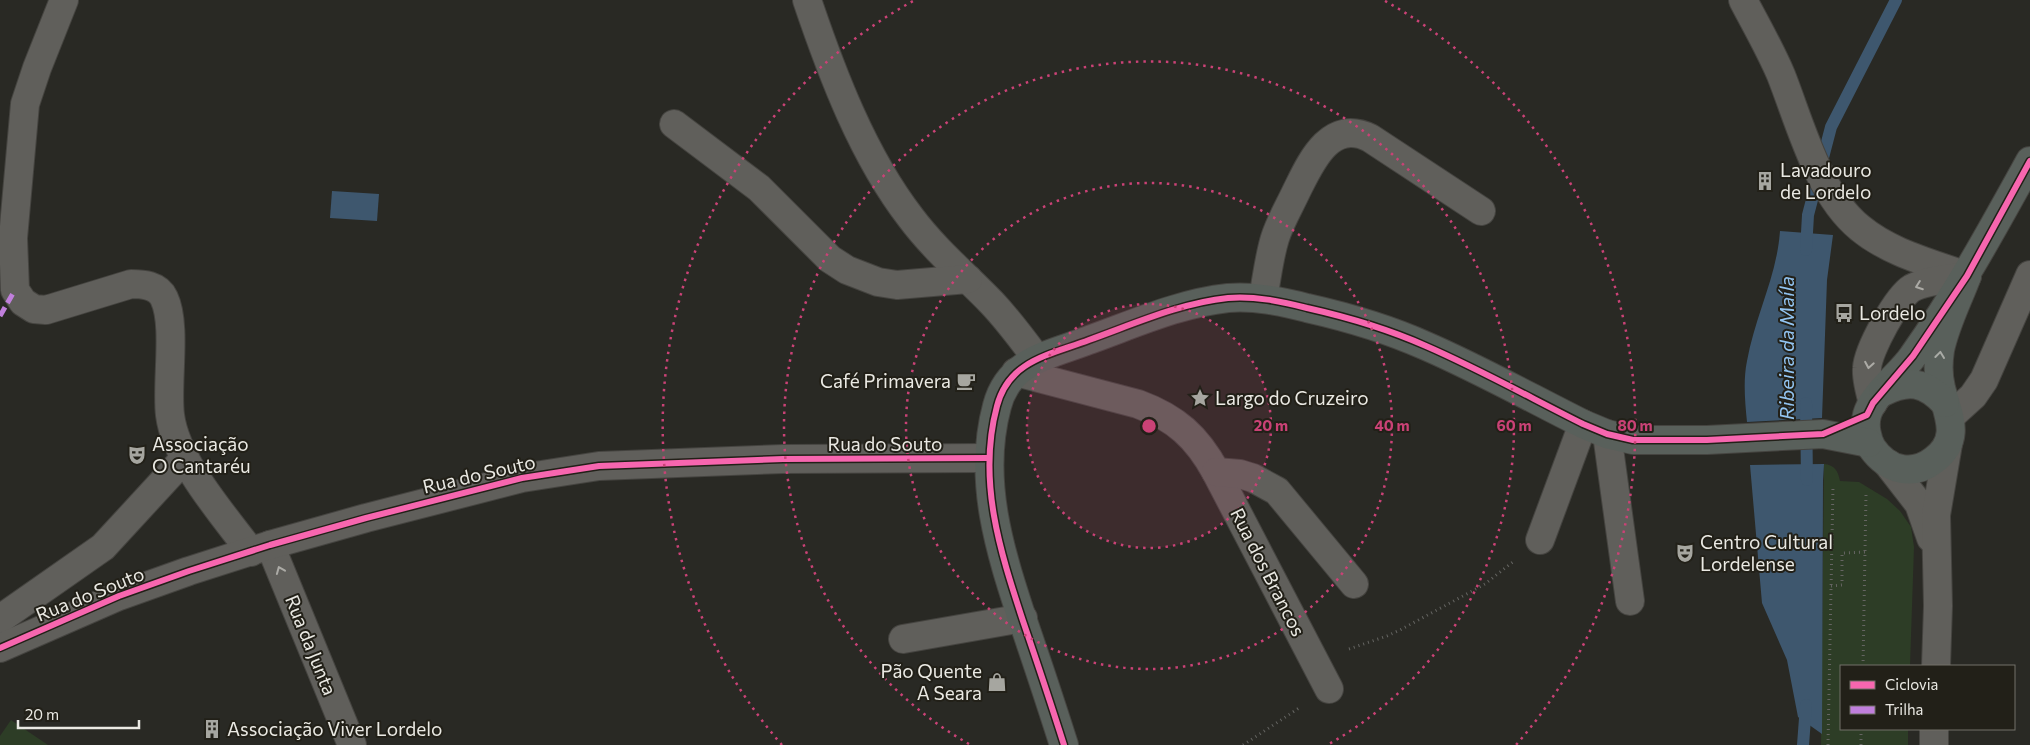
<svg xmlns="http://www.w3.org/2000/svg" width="2030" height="745" font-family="Commissioner,sans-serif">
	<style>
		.green { fill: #2d3d26 }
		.water { fill: #3e576e }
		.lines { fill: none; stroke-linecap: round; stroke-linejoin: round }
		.stream { stroke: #3e576e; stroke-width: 12 }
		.minor-casing { stroke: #454440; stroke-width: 30 }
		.major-casing { stroke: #454440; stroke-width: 30 }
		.path { stroke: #656562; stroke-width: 3; stroke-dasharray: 1 4; stroke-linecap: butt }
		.minor { stroke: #605f5b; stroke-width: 28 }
		.major { stroke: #59605b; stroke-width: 28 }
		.quiet { stroke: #c07fdc; stroke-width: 5; stroke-dasharray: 10 5; stroke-linecap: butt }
		.cycleway-casing { stroke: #222018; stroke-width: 9 }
		.cycleway { stroke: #f766af; stroke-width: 6 }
		.oneway { stroke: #acaba6 }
		.oneway2 { stroke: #a9aba6 }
		.ring { fill: none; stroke: #ca4276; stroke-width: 2.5; stroke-dasharray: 2.5 5 }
		.labels { text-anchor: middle; stroke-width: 4; stroke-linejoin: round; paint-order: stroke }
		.poi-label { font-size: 19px; fill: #eae9e3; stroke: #222018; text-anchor: start }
		.street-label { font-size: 19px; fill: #eae9e3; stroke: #222018 }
		.water-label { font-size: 20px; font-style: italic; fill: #92c4f1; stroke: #222018 }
		.centre { fill: #ca4276; stroke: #222018; stroke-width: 2.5 }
		.ring-label { font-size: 15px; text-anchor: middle; font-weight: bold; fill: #ca4276; stroke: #222018; stroke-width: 4; stroke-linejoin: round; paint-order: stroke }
	</style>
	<rect width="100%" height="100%" fill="#292924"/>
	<g class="green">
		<path d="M 1824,464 C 1835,465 1838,471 1840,481 L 1859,482 L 1887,499 L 1900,511 L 1911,527 L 1914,547 L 1910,666 L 1841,666 L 1841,729 L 1908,729 L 1908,745 L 1821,745 Z"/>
		<polygon points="11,720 48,745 0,745 0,736"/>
	</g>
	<g class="water">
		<polygon points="332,191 379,194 377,221 330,218"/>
		<path d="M 1780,231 L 1833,235 L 1827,280 L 1822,418 L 1747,422 C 1745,402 1743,380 1747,361 C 1755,316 1777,276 1780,231 Z"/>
		<polygon points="1824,464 1823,481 1822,734 1798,717 1787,660 1762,603 1750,465"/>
	</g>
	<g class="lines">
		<g class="stream">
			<polyline points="1806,250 1808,215 1831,127 1896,0"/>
			<polyline points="1806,403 1807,480"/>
			<polyline points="1803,745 1806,705"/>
		</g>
		<g class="minor-casing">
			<g id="minor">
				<path d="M 64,0 L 37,68 L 25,104 L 13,238 L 15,290 L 23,302 L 34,309 L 46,310 L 131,284 C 143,284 158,285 164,298 C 177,325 166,383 170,415 C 176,462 223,514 251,552"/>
				<path d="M 807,0 C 832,74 863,156 911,218 C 935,250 965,275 992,303 C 1009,321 1023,340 1037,359"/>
				<path d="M 1743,0 C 1756,25 1770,49 1781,75 C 1800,123 1818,194 1860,228 C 1890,253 1931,263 1967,276"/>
				<polyline points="674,124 759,188 830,259 847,270 878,282 897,285 968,279"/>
				<path d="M 1263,298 C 1267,278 1269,257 1275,238 C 1280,222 1289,207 1296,192 C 1310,164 1329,118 1370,138 L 1481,211"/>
				<path d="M 1016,372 L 1138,404 C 1176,418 1197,437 1216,472 L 1329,689"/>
				<path d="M 1873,403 C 1870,392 1866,379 1867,368 C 1868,350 1897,297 1912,288 C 1927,280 1949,279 1965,276"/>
				<polyline points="1951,416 1973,396 1984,380 2030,275"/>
				<polyline points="1607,434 1630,601"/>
				<polyline points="1888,464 1919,504 1931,538"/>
				<polyline points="1216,472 1240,474 1253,478 1277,491 1354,584"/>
				<polyline points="1540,540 1583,424"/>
				<polyline points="270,545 352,745"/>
				<polyline points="0,619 103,547 185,458"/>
				<polyline points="903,639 1023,618"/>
				<polyline points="0,648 119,596 189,571 270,545 366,518 522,478 599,466 783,459 989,458"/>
				<polyline points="1936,666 1938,606 1936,515 1948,444"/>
				<polyline points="1934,745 1934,729"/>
			</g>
		</g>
		<g class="major-casing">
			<g id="major">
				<path d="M 1967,276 C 1958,300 1945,325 1940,350 C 1938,363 1938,376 1941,388 C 1948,415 1962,439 1934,460 C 1925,467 1914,471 1902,469 C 1890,467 1879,458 1872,448 C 1867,439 1864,426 1867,415 C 1872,395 1901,374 1913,356 C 1957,294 1993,228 2030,161"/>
				<path d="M 1883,392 C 1909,379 1925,382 1945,403"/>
				<path d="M 1064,745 C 1051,704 1037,662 1023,621 C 1000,551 977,480 997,406 C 1009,360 1050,355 1089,340 C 1134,324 1180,303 1228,298 C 1255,296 1280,301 1307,308 C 1347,317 1388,329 1426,346 C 1479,369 1531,398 1583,424 L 1607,434 L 1633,440 L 1707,440 L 1823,434 L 1869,443"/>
			</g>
		</g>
		<g class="path">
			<polyline points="1831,586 1842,585 1842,553 1866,552"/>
			<polyline points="1349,649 1387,636 1400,630 1485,584 1514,561"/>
			<polyline points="1863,666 1866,494"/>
			<polyline points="1243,745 1299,708"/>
			<polyline points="1828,745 1833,486"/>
			<polyline points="1861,745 1861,729"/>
		</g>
		<use href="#minor" class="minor"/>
		<use href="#major" class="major"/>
		<polyline class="quiet" points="0,316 15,290"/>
		<g class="cycleway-casing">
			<g id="cycleway">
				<polyline points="0,648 119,596 189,571 270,545 366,518 522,478 599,466 783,459 989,458"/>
				<path d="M 1064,745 C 1051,704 1037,662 1023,621 C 1000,551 977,480 997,406 C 1009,360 1050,355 1089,340 C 1134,324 1180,303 1228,298 C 1255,296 1280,301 1307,308 C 1347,317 1388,329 1426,346 C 1479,369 1531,398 1583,424 L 1607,434 L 1633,440 L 1707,440 L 1823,434 L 1867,415 L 1873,403 L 1913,356 L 1967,276 L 2030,161"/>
			</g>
		</g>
		<use href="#cycleway" class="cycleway"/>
	</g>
	<defs><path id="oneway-chevron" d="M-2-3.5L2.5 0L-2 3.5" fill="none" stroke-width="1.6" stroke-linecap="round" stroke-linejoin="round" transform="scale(1.25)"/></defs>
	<g class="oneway">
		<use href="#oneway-chevron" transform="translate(1919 286) rotate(160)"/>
		<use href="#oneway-chevron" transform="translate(1869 365) rotate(100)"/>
		<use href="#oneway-chevron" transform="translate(280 570) rotate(-112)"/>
	</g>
	<use class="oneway2" href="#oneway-chevron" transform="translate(1940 355) rotate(-83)"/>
	<circle cx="1149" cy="426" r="122" fill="#ca4276" fill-opacity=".12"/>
	<g class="ring">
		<circle cx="1149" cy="426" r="122"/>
		<circle cx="1149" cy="426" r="243"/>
		<path d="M969 744A365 365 0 1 1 1329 744"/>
		<path d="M782 745A486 486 0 0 1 913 1M1385 1A486 486 0 0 1 1516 745"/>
	</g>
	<defs>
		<g id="building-bare" transform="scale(1.5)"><path d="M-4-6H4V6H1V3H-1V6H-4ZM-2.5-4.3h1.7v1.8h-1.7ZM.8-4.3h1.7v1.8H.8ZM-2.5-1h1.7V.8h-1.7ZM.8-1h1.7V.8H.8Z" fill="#a6a6a0" stroke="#222018" stroke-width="2.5" paint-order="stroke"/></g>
		<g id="bus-bare" transform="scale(1.5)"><path d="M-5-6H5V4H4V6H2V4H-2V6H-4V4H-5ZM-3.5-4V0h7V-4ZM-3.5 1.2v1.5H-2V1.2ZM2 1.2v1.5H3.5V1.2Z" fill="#a6a6a0" stroke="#222018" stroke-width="2.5" paint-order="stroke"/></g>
		<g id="cafe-bare" transform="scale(1.5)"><path d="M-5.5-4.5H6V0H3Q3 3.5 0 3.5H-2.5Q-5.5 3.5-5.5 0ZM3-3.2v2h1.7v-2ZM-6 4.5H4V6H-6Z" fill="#a6a6a0" stroke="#222018" stroke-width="2.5" paint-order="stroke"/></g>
		<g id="sight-bare" transform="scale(1.5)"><path d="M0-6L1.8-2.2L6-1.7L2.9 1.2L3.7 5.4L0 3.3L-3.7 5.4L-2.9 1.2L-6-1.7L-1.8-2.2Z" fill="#a6a6a0" stroke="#222018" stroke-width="2.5" paint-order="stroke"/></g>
		<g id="theatre-bare" transform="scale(1.5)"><path d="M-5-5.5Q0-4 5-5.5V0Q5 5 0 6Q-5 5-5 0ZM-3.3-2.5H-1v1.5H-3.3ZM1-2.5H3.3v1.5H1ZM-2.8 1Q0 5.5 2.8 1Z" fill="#a6a6a0" stroke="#222018" stroke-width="2.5" paint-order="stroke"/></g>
		<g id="shop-bare" transform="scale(1.5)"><path d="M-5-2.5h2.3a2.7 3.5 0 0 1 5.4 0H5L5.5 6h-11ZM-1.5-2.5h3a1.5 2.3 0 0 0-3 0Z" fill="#a6a6a0" stroke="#222018" stroke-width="2.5" paint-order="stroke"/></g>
	</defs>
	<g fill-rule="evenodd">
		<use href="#building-bare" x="1765" y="181"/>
		<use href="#bus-bare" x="1844" y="313"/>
		<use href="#cafe-bare" x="966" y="381"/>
		<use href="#sight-bare" x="1200" y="398"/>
		<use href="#theatre-bare" x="137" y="455"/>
		<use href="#theatre-bare" x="1685" y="553"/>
		<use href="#shop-bare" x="997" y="682"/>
		<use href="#building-bare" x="212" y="729"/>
	</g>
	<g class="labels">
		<g class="poi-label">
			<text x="1780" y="177">Lavadouro<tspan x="1780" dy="22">de Lordelo</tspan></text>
			<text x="1859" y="320">Lordelo</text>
			<text x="951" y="388" text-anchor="end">Café Primavera</text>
			<text x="1215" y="405">Largo do Cruzeiro</text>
			<text x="152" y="451">Associação<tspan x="152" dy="22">O Cantaréu</tspan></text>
			<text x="1700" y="549">Centro Cultural<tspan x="1700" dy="22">Lordelense</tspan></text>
			<text x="982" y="678" text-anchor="end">Pão Quente<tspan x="982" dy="22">A Seara</tspan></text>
			<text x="227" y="736">Associação Viver Lordelo</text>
		</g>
		<g class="street-label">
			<text x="885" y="451">Rua do Souto</text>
			<text transform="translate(479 474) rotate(-13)" y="7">Rua do Souto</text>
			<text transform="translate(1268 572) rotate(63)" y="7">Rua dos Brancos</text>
			<text transform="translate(90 594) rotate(-22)" y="7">Rua do Souto</text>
			<text transform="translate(311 645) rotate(68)" y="7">Rua da Junta</text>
		</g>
		<g class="water-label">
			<text transform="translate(1787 348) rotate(-90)" y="7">Ribeira da Maíla</text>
		</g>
	</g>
	<circle cx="1149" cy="426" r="8" class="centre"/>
	<g class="ring-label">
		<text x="1271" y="431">20 m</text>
		<text x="1392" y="431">40 m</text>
		<text x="1514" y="431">60 m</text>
		<text x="1635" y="431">80 m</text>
	</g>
	<rect x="1840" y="665" width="175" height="65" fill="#222018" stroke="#727069"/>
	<rect x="1850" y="681" width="25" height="8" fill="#f766af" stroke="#727069"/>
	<text x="1885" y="690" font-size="15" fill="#eae9e3">Ciclovia</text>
	<rect x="1850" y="706" width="25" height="8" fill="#c07fdc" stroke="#727069"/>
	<text x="1885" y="715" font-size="15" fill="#eae9e3">Trilha</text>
	<path d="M18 720v8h121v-8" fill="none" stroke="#eae9e3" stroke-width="2.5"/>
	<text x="25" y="720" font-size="15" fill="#eae9e3" stroke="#222018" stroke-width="4" paint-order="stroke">20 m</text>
</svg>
